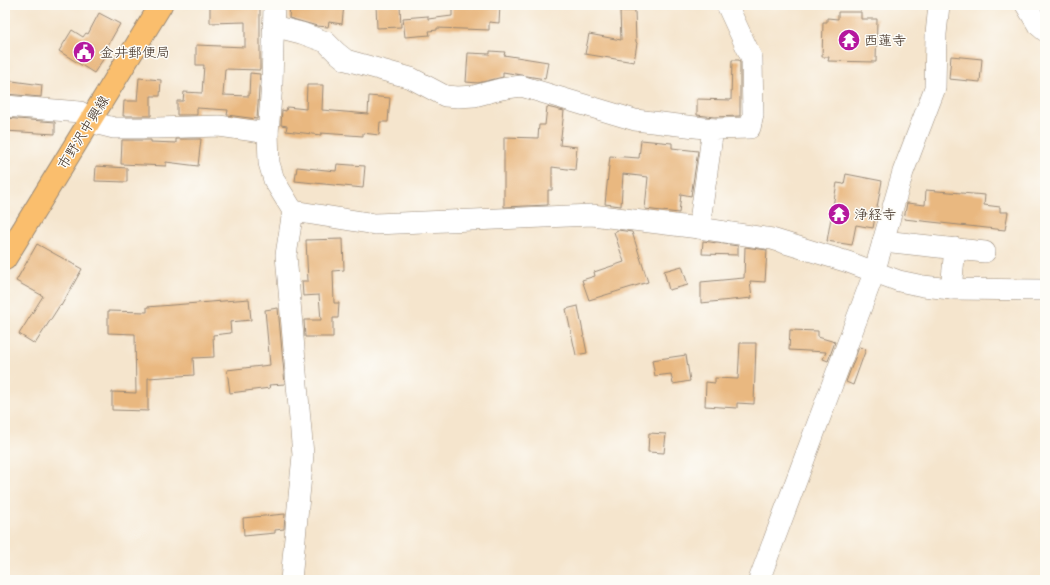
<svg xmlns="http://www.w3.org/2000/svg" width="1050" height="585" font-family="'Shantell Sans','Klee One',sans-serif">
	<style>
		.building { fill: #e9b880 }
		.lines { fill: none; stroke-linecap: round; stroke-linejoin: round }
		.minor-casing { stroke: #988876; stroke-width: 22 }
		.major-casing { stroke: #988876; stroke-width: 24 }
		.minor { stroke: #fff; stroke-width: 21 }
		.major { stroke: #fabe6d; stroke-width: 22 }
		.labels { text-anchor: middle; stroke-width: 3; stroke-linejoin: round; paint-order: stroke }
		.poi-label { font-size: 14px; fill: #3b2a1e; stroke: #fdfcf7; text-anchor: start }
		.street-label { font-size: 14px; fill: #3b2a1e; stroke: #fdfcf7 }
	</style>
	<rect width="100%" height="100%" fill="#fdfcf7"/>
	<filter id="ink" filterUnits="userSpaceOnUse"><feTurbulence type="fractalNoise" baseFrequency=".025" numOctaves="2"/><feDisplacementMap in="SourceGraphic" scale="8" xChannelSelector="R" yChannelSelector="G"/><feConvolveMatrix kernelMatrix="1 2 1 2 8 2 1 2 1" color-interpolation-filters="sRGB"/></filter>
	<filter id="wash" filterUnits="userSpaceOnUse"><feTurbulence type="fractalNoise" baseFrequency=".012" numOctaves="4" result="noise"/><feDisplacementMap in="SourceGraphic" scale="16" xChannelSelector="R" yChannelSelector="G"/><feGaussianBlur stdDeviation="0.9" result="paint"/><feColorMatrix in="noise" values="0 0 0 0 0 0 0 0 0 0 0 0 0 0 0 0 0 1.4 0 .05"/><feComposite in="paint" operator="in"/></filter>
	<g filter="url(#wash)">
		<rect width="100%" height="100%" fill="#f5e5cd"/>
		<g id="blocks">
			<g class="building">
				<polygon points="210,5 260,5 260,70 225,69 223,95 249,96 250,73 260,74 257,119 227,115 228,110 197,108 197,115 177,115 177,101 183,101 184,92 202,93 204,65 196,65 196,45 245,47 245,22 210,23"/>
				<polygon points="290,5 344,5 342,24 329,22 328,27 317,26 289,18"/>
				<polygon points="376,5 400,5 401,27 377,28"/>
				<polygon points="452,5 500,5 499,23 489,22 489,30 437,28 437,30 429,31 430,35 405,37 403,18 428,16 428,19 452,16"/>
				<polygon points="620,11 635,11 636,42 637,43 634,62 585,54 589,34 621,40"/>
				<polygon points="838,12 861,12 861,19 877,19 876,62 828,61 829,57 822,57 823,22 827,22 827,18 838,19"/>
				<polygon points="99,13 120,24 107,47 110,49 94,73 59,51 72,30 83,37 86,33 88,34"/>
				<polygon points="490,51 505,52 504,55 548,62 545,79 503,72 503,77 478,83 466,82 468,53 490,54"/>
				<polygon points="951,56 982,59 980,82 949,79"/>
				<polygon points="732,60 739,60 740,62 740,116 714,117 697,115 697,99 731,100"/>
				<polygon points="139,78 161,80 160,96 151,96 151,116 123,116 124,101 137,101"/>
				<polygon points="5,80 42,85 41,97 5,94"/>
				<polygon points="307,85 323,85 322,110 368,114 369,96 390,98 388,122 380,122 379,135 363,133 363,136 321,133 321,135 286,131 287,126 281,125 282,110 286,111 287,107 306,109"/>
				<polygon points="547,107 564,111 560,145 577,147 575,170 552,167 552,190 548,190 548,205 504,207 504,137 538,138 539,125 545,125"/>
				<polygon points="5,118 55,122 55,134 5,131"/>
				<polygon points="176,139 201,139 198,166 166,162 166,166 121,164 122,140 151,140 151,142 176,143"/>
				<polygon points="641,140 672,143 672,148 698,151 691,196 681,194 679,213 645,209 648,177 623,174 621,206 605,204 610,156 639,158"/>
				<polygon points="337,164 365,166 363,188 295,181 297,167 336,171"/>
				<polygon points="96,166 127,168 127,182 95,181"/>
				<polygon points="846,174 882,181 873,228 856,225 852,245 827,241 837,183 844,184"/>
				<polygon points="926,190 985,195 984,205 1000,207 1000,212 1008,212 1005,230 904,219 907,203 925,205"/>
				<polygon points="618,230 632,232 648,282 589,300 582,280 595,276 594,272 624,262 614,232"/>
				<polygon points="343,239 344,270 333,271 334,303 339,303 338,318 333,318 333,337 305,337 304,320 321,320 319,295 303,296 302,281 308,281 306,240"/>
				<polygon points="703,241 738,246 738,255 702,254"/>
				<polygon points="37,244 82,269 61,306 60,305 35,344 19,334 43,296 16,281"/>
				<polygon points="745,247 767,250 765,282 750,281 752,298 701,303 701,282 744,278"/>
				<polygon points="682,266 688,285 669,290 664,271"/>
				<polygon points="249,299 251,320 230,322 231,333 213,335 214,357 193,358 194,375 148,378 148,411 112,410 112,392 136,393 135,334 108,333 108,311 147,312 147,307"/>
				<polygon points="578,306 587,353 576,355 566,309"/>
				<polygon points="278,308 285,384 269,385 270,388 230,393 227,370 270,365 265,310"/>
				<polygon points="790,330 818,331 818,337 835,342 828,361 823,359 826,352 789,350"/>
				<polygon points="740,343 756,343 754,404 737,403 737,408 705,406 706,382 715,383 715,378 738,379"/>
				<polygon points="859,347 866,349 853,385 846,382"/>
				<polygon points="686,355 690,381 673,384 671,374 655,376 652,360"/>
				<polygon points="649,433 666,434 664,453 648,452"/>
				<polygon points="285,514 284,529 275,530 275,533 244,536 243,518"/>
			</g>
		</g>
	</g>
	<g filter="url(#ink)">
		<use href="#blocks" fill-opacity="0" stroke="#988876" stroke-width="1"/>
		<g class="lines">
			<g class="minor-casing">
				<g id="minor">
					<polyline points="274,5 272,84 268,133 269,163 274,180 293,211 286,255 303,455 291,580"/>
					<polyline points="1026,5 1038,25 1045,31"/>
					<polyline points="273,26 301,33 326,42 336,52 346,60 411,78 445,96 458,97 474,96 501,89 521,86 635,120 713,129"/>
					<polyline points="5,106 80,112 98,124 114,128 157,128 219,126 268,133"/>
					<polyline points="293,211 375,224 592,215 699,228 772,239 848,262 899,281 923,286 951,289 1045,290"/>
					<polyline points="699,228 713,129 750,128 753,115 752,59 727,5"/>
					<polyline points="883,241 985,252"/>
					<polyline points="951,289 955,248"/>
					<polyline points="759,580 874,273 903,172 935,88 936,34 939,5"/>
				</g>
			</g>
			<g class="major-casing">
				<polyline id="major" points="5,259 161,5"/>
			</g>
			<use href="#minor" class="minor"/>
			<use href="#major" class="major"/>
		</g>
	</g>
	<defs>
		<g id="temple-disc" transform="scale(1.15)"><circle r="9.5" fill="#b5179e" stroke="#fdfcf7"/><path d="M0-6L5-2H3V0L6.5 2.5H4V6H1.5V3h-3V6H-4V2.5H-6.5L-3 0V-2H-5Z" fill="#fff"/></g>
		<g id="civic-disc" transform="scale(1.15)"><circle r="9.5" fill="#b5179e" stroke="#fdfcf7"/><path d="M-.6-6.5H3V-4.5H.6V-3L4-1V1h2V6H-6V1h2V-1L-.6-3ZM-1.2 2.5V6h2.4V2.5Z" fill="#fff"/></g>
	</defs>
	<g fill-rule="evenodd">
		<use href="#temple-disc" x="849" y="40"/>
		<use href="#civic-disc" x="84" y="52"/>
		<use href="#temple-disc" x="839" y="214"/>
	</g>
	<g class="labels">
		<g class="poi-label">
			<text x="864" y="45">西蓮寺</text>
			<text x="100" y="57">金井郵便局</text>
			<text x="854" y="219">浄経寺</text>
		</g>
		<g class="street-label">
			<text transform="translate(83 132) rotate(-58)" y="5">市野沢中興線</text>
		</g>
	</g>
	<rect width="1050" height="585" fill="none" stroke="#fdfcf7" stroke-width="20"/>
</svg>
